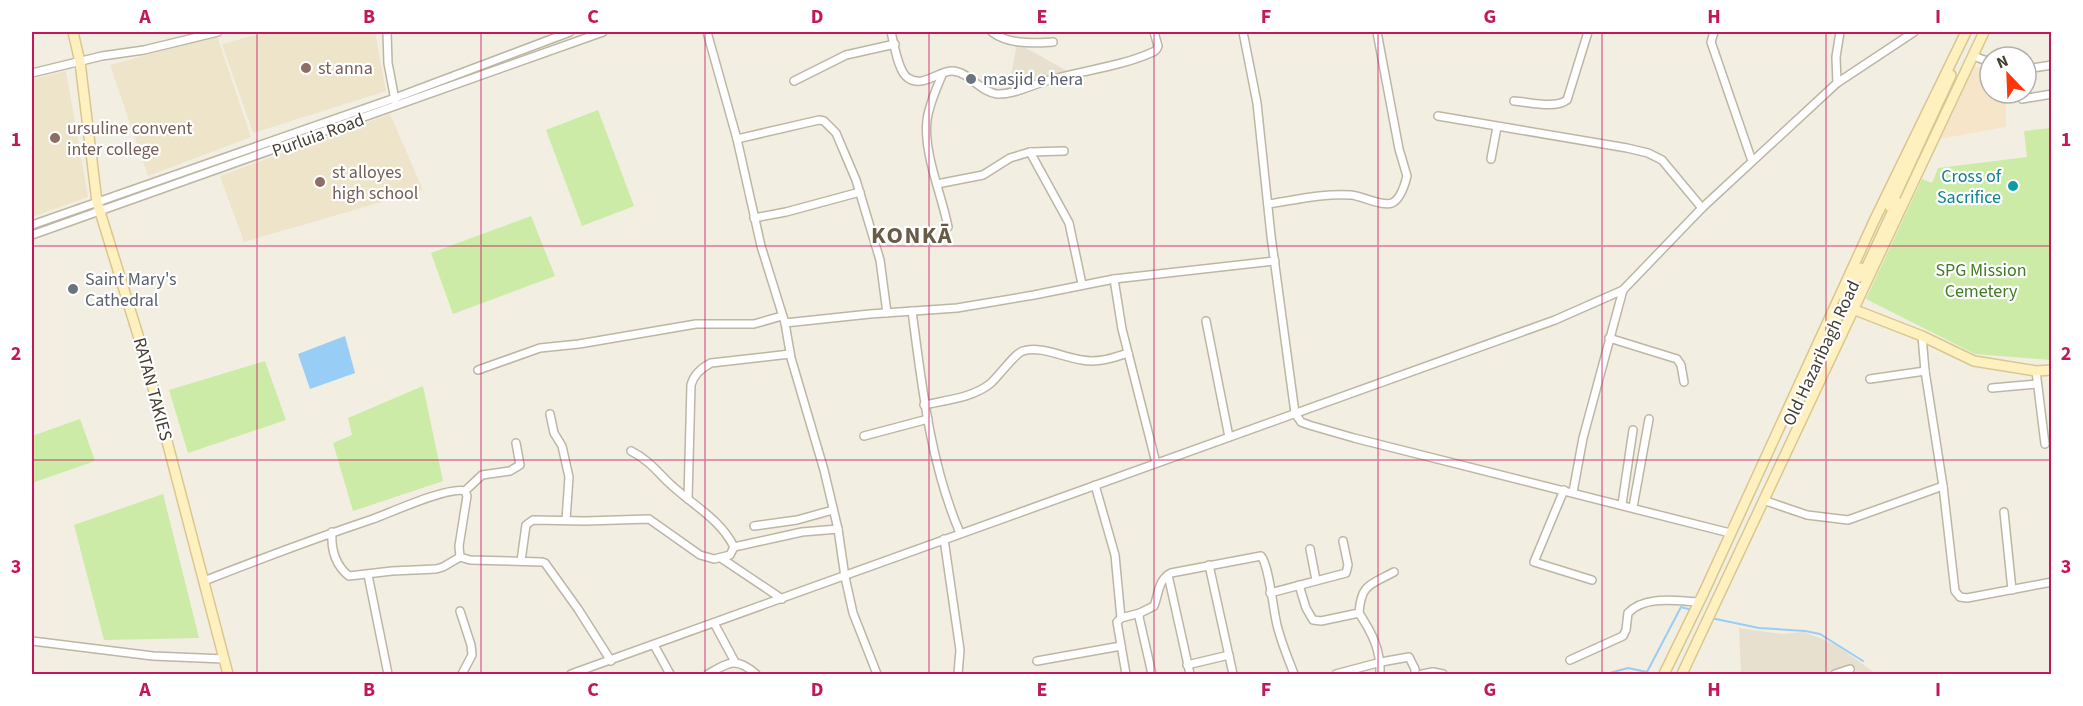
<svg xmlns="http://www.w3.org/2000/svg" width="2083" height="706" font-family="'Source Sans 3',sans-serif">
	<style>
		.residential { fill: #e7e0cf }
		.commercial { fill: #f7e5ca }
		.education { fill: #ede4ca }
		.green { fill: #cbeba6 }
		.water { fill: #98cdf6 }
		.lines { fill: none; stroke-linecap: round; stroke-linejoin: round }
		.stream { stroke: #98cdf6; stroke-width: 2 }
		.street-casing { stroke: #beb6a4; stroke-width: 10 }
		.secondary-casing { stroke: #d9c78f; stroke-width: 12 }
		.street { stroke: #fff; stroke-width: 7 }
		.secondary { stroke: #fff1bf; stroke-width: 9 }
		.secondary-bridge-casing { stroke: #d9c78f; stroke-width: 12; stroke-linecap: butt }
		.secondary-bridge { stroke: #fff1bf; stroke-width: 9 }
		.grid { fill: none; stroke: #c2185b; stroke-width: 1.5; stroke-opacity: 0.55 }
		.education-dot { fill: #8d6e63; stroke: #fff; stroke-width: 2 }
		.worship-dot { fill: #6b7280; stroke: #fff; stroke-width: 2 }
		.culture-dot { fill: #0f9aa8; stroke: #fff; stroke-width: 2 }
		.labels { text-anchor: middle; stroke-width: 4.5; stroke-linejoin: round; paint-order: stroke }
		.education-label { font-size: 18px; fill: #785e54; stroke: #fff; text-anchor: start }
		.worship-label { font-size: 18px; fill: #5b616d; stroke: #fff; text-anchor: start }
		.street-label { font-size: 18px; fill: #443d32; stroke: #fff }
		.culture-label { font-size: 18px; fill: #0d838f; stroke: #fff; text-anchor: end }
		.park-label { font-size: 18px; fill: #417a22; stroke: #fff }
		.district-label { font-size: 24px; font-weight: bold; letter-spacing: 1.5px; fill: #685c48; stroke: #fff }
		.neatline { fill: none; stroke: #c2185b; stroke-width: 2 }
		.grid-label { font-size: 20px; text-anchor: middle; font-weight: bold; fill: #c2185b }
	</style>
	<rect width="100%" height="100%" fill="#f3eee2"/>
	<g class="residential">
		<polygon points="1017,43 1071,73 1008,92"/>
		<polygon points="1739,628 1782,634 1803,632 1820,638 1838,646 1876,674 1741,674"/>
	</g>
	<polygon class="commercial" points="1973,66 1990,69 1990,93 2006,93 2006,127 1939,139"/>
	<g class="education">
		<polygon points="267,32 375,32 386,91 253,133 222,44"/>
		<polygon points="217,36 251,137 148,176 110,65"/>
		<polygon points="66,71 88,197 32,217 32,79"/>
		<polygon points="390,114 423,190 244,242 220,176"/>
	</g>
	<g class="green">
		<polygon points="598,110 634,206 582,226 546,130"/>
		<polygon points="2051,128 2051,360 1975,354 1866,299 1922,179 1932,183 1938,168 2027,157 2024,131"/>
		<polygon points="531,216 555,276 453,314 431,253"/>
		<polygon points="265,361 286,420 188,453 169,390"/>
		<polygon points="423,386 443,481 353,511 333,443 352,435 348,418"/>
		<polygon points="80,419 95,461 32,483 32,436"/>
		<polygon points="163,494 199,638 104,640 74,525"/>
	</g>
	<polygon class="water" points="345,336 355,373 310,389 298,354"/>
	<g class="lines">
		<g class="stream">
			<polyline points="1711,618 1759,628 1805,631 1820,634 1863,661"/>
			<polyline points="1606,674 1628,668 1647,672 1681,607 1692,610"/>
		</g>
		<g class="street-casing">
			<g id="street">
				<polyline points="387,32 388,63 395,100"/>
				<polyline points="707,32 737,139 761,246 785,323 791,358 824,470 838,529 845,577 853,613 877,674"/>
				<path d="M 891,32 C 894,43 898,72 908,78 C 923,88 938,71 952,71 C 968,71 980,92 997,94 C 1014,95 1033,84 1050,80 C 1084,70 1120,67 1153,52 C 1157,50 1156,51 1158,46 L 1154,32"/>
				<path d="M 992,32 C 1009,45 1033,43 1053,42"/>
				<polyline points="1243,32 1257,103 1271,236 1295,413 1301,422 1309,425 1354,438 1730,533"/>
				<polyline points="1714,32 1711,42 1752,161"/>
				<polyline points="1973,56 1990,62"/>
				<polyline points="2026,69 2052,65"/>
				<polyline points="32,73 102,56 144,50 218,32"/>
				<path d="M 942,75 C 936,89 929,105 927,120 C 923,153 942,195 948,227"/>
				<polyline points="794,81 846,55 895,44"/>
				<polyline points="1837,83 1836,57 1840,32"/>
				<polyline points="2022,99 2052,94"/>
				<path d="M 1514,101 C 1529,102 1555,109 1567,100 L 1588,32"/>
				<polyline points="1438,116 1627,148 1648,153 1662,160 1702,208"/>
				<polyline points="737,139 819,120 824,121 836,133 856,180 880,260 887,313"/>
				<polyline points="1030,152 1069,223 1082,284"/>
				<polyline points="1491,159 1497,127"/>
				<polyline points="937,184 983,175 1010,158 1030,152 1064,151"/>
				<path d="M 1268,204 C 1295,200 1324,193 1351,195 C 1362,196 1383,207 1392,203 C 1401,199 1405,184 1407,176 L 1399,149 L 1377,32"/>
				<polyline points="754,218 786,212 860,192"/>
				<polyline points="32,225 395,98 570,32"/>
				<polyline points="32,235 603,32"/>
				<polyline points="1114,279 1275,261"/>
				<path d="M 912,311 C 922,386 930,463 960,533"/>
				<polyline points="1206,321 1229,437"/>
				<polyline points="785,323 870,314 957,308 1034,295 1114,279 1122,329 1156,463"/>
				<polyline points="1922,336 1925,371 1943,486 1955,591 1960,597 1967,598 2052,582"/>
				<polyline points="1609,338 1677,359 1681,365 1684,382"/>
				<polyline points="478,370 540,348 579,344 696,324 754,324 782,316"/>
				<polyline points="2036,371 2045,444"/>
				<polyline points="1870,379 1925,371"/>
				<polyline points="1992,388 2037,384"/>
				<path d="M 924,405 C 946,400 973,398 991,383 C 999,376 1015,353 1023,351 C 1040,345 1065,358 1082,360 C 1099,363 1113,358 1128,353"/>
				<polyline points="550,414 554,433 562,446 569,477 566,520"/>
				<polyline points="864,436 928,419"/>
				<polyline points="1095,485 1115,555 1121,618"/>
				<polyline points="1564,490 1534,562 1592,580"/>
				<polyline points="465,491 482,475 510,471 520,465 516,443"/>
				<polyline points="1573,492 1583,438 1623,290"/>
				<path d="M 688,499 L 691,385 C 694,374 701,368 711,363 L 790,354"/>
				<polyline points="1763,500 1807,515 1848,520 1943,486"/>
				<polyline points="1622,504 1633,430"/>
				<polyline points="1633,507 1649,419"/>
				<polyline points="2004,512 2012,590"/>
				<polyline points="754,526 797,520 833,510"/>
				<path d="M 332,532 C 331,548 335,565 349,576 L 392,571 L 436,569 L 443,567 L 460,557"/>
				<polyline points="944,539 960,650 958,674"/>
				<polyline points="734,547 802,532 838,529"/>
				<polyline points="1310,549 1316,580"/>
				<polyline points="721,558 782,599"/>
				<path d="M 521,561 L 526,525 L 533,520 L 585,521 L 649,519 L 700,555 L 714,559 L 730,555 L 734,547 C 720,518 689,503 667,481 C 655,469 647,459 631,451"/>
				<polyline points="1209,565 1233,674"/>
				<polyline points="368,575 388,674"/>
				<polyline points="1168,575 1190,674"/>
				<path d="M 204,581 C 260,559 316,538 373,519 C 392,512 449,486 465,491 L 467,496 L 459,546 L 460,557 L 470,560 L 542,562 L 545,563 L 578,609 L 611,661"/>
				<path d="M 1299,585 L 1306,608 L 1313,620 L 1321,621 L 1359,613 C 1372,633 1381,650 1380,674"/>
				<polyline points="1270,593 1346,573 1348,565 1343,541"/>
				<polyline points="460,611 471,645 472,655 462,674"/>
				<path d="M 1359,613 C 1361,584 1370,585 1394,572"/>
				<polyline points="714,623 735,662"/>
				<polyline points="32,641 153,656 224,659"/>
				<polyline points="654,645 670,674"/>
				<path d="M 1570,660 L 1623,636 L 1626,630 L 1628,613 C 1645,595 1676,601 1699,602"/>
				<polyline points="1037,661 1121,646"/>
				<polyline points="1187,665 1229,655"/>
				<polyline points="571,674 1555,320 1623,290 1702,208 1837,83 1914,32"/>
				<path d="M 708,674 C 728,663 736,656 756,674"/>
				<polyline points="1126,674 1117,622 1121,618 1140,613"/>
				<path d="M 1152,674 L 1139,617 L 1140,613 L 1154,606 C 1159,593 1158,580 1171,573 L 1261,556 C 1269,565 1273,609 1277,625 C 1281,642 1288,658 1294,674"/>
				<polyline points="1336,674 1381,662 1409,657 1415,669 1415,674"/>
				<polyline points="1422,674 1433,672 1443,674"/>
				<polyline points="1835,674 1850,669"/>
			</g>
		</g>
		<g class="secondary-casing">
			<g id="secondary">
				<polyline points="73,32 80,62 97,202 146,361 228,674"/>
				<polyline points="1890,207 1951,75"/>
				<polyline points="1862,277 1897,202"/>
				<polyline points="1845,301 1861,268"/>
				<polyline points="1850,308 1922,336 1974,361 2036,371 2052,370"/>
				<polyline points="1813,368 1840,312"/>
				<polyline points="1664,674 1704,592 1874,221 1966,32"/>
				<polyline points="1682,674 1984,32"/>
			</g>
		</g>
		<use href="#street" class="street"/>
		<use href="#secondary" class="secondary"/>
		<g class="secondary-bridge-casing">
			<polyline id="secondary-bridge" points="1840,312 1845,301"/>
		</g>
		<use href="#secondary-bridge" class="secondary-bridge"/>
	</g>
	<path class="grid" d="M 257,32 L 257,674M 481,32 L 481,674M 705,32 L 705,674M 929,32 L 929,674M 1154,32 L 1154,674M 1378,32 L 1378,674M 1602,32 L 1602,674M 1826,32 L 1826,674M 32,246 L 2052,246M 32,460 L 2052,460"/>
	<g class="education-dot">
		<circle cx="306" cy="68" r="6"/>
		<circle cx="55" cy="138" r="6"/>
		<circle cx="320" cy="182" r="6"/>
	</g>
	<g class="worship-dot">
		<circle cx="971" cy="79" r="6"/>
		<circle cx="73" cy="289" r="6"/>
	</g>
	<circle class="culture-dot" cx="2013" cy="186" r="6"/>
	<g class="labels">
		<g class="education-label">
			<text x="318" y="74">st anna</text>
			<text x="67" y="134">ursuline convent<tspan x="67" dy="21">inter college</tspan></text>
			<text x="332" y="178">st alloyes<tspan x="332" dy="21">high school</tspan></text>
		</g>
		<g class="worship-label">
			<text x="983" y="85">masjid e hera</text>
			<text x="85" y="285">Saint Mary's<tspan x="85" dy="21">Cathedral</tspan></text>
		</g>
		<g class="street-label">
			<text transform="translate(318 135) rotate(-20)" y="6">Purluia Road</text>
			<text transform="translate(1821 353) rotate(-65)" y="6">Old Hazaribagh Road</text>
			<text transform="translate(153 389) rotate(75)" y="6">RATAN TAKIES</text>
		</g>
		<g class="culture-label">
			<text x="2001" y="182">Cross of<tspan x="2001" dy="21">Sacrifice</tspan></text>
		</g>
		<g class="park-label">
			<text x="1981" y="276">SPG Mission<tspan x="1981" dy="21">Cemetery</tspan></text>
		</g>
		<g class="district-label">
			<text x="912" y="243">KONKĀ</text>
		</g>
	</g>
	<rect width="2083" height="706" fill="none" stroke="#ffffff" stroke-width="66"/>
	<g transform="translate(2008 75) rotate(337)"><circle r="28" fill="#ffffff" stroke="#b4b1ad" stroke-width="1.5"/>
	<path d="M0-4.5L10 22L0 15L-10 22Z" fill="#ff350c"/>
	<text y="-9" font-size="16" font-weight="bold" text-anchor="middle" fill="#443d32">N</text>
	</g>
	<rect x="33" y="33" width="2017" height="640" class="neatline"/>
	<g class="grid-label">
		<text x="145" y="23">A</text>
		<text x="369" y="23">B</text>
		<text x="593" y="23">C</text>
		<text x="817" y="23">D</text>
		<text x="1042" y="23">E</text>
		<text x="1266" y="23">F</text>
		<text x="1490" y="23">G</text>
		<text x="1714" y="23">H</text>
		<text x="1938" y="23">I</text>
		<text x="16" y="146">1</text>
		<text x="2066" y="146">1</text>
		<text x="16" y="360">2</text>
		<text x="2066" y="360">2</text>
		<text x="16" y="573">3</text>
		<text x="2066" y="573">3</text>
		<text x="145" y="696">A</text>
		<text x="369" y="696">B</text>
		<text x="593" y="696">C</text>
		<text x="817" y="696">D</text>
		<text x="1042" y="696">E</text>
		<text x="1266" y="696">F</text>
		<text x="1490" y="696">G</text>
		<text x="1714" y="696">H</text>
		<text x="1938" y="696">I</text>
	</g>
</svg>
